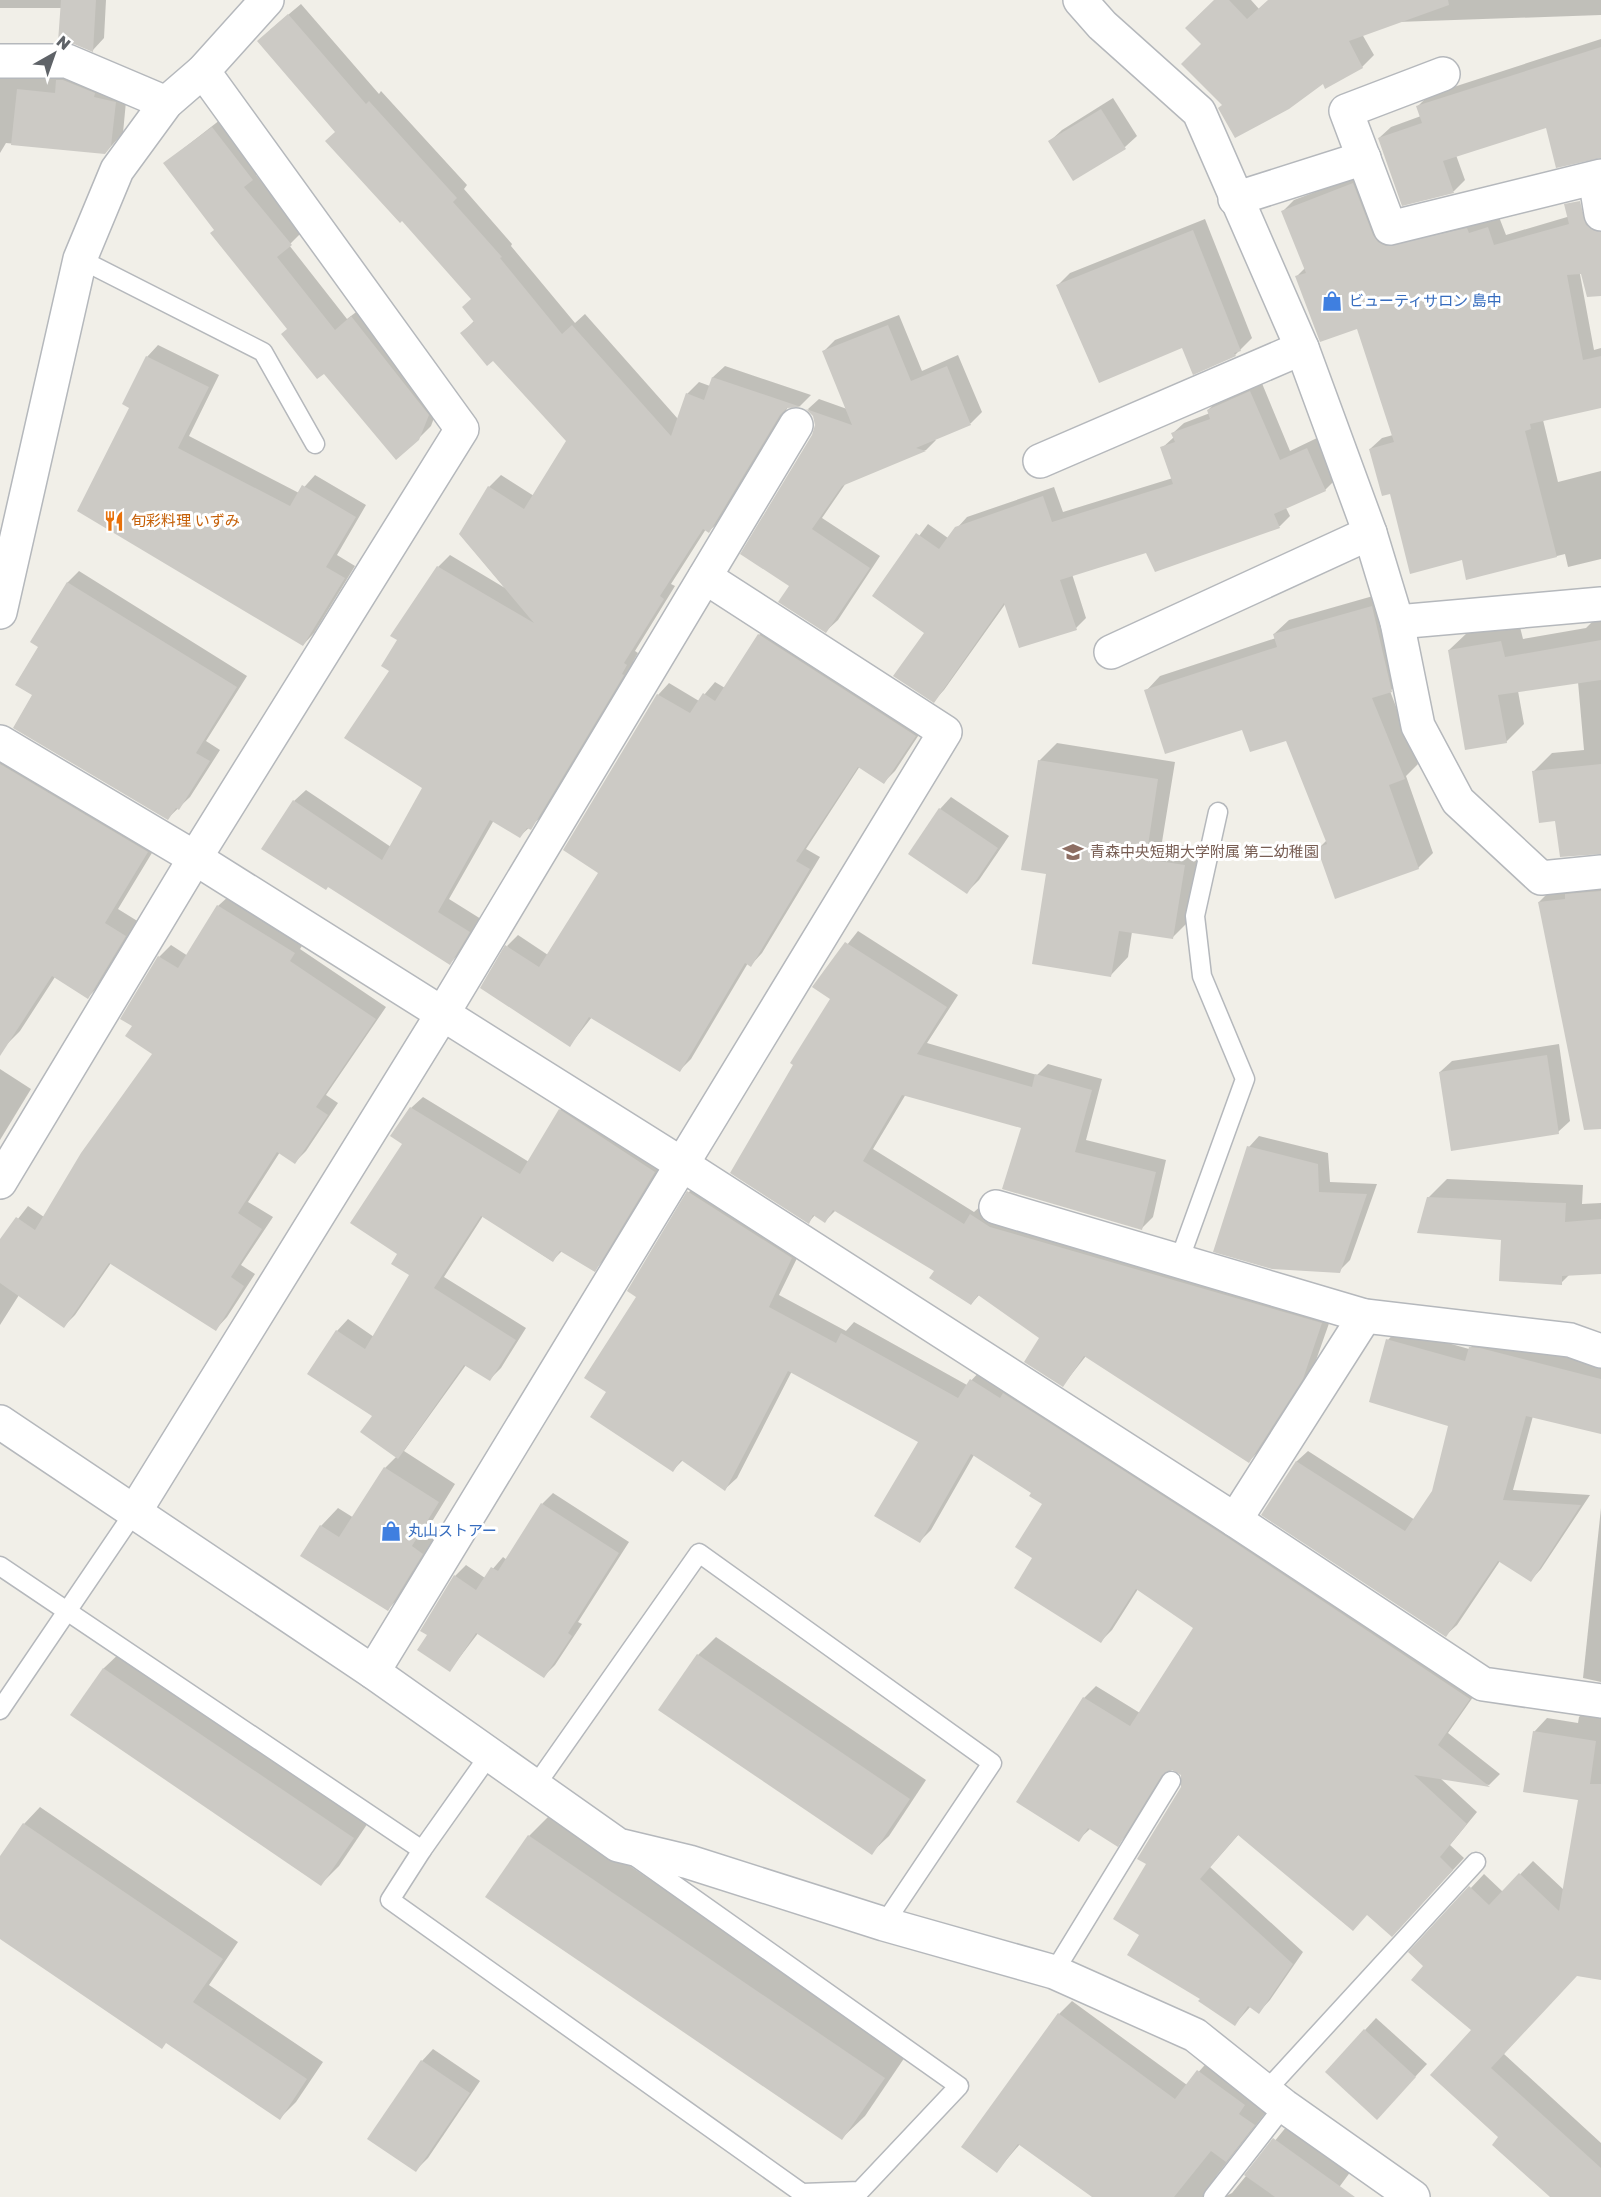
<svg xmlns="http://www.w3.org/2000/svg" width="1601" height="2197" font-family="'Golos Text','Noto Sans JP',sans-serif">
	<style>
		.shadow { fill: #0003 }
		.building { fill: #cccac5 }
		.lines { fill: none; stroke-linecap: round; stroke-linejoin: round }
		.lane-casing { stroke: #b5b8bc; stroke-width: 21 }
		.street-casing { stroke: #b5b8bc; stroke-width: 36 }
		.lane { stroke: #fff; stroke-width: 18 }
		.street { stroke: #fff; stroke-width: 33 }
		.labels { text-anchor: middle; stroke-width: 6; stroke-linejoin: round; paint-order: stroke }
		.shop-label { font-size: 15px; fill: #366cbe; stroke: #fff; text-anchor: start }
		.food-label { font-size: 15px; fill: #c56008; stroke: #fff; text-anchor: start }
		.education-label { font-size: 15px; fill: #785e54; stroke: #fff; text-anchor: start }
	</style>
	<rect width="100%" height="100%" fill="#f1efe8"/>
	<g class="shadow">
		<polygon points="0,0 106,0 104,38 93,50 62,8 0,8"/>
		<polygon points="1216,0 1251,0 1259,9 1269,0 1601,0 1601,15 1397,22 1362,34 1374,55 1362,67 1336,81 1224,105 1203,44"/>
		<polygon points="301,4 379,94 381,91 467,185 464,189 512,244 511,246 575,323 585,314 678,419 687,394 699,382 710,386 713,377 725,366 811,395 800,406 788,407 721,520 709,531 706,529 671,584 675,586 635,651 638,653 633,662 635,663 542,816 520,836 494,820 449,899 481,919 462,951 450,963 294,801 306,790 391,847 424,788 391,670 399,640 392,636 438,567 450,555 505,588 460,534 489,487 501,475 534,496 568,441 493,359 462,333 475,320 472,298 337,132 270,30"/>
		<polygon points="1601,39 1601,141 1547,126 1456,155 1465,180 1454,191 1403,204 1379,138 1391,127 1421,116 1418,106 1429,95"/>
		<polygon points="0,76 62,76 127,91 123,133 105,153 6,143 0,153"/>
		<polygon points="1113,98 1137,136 1125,147 1050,141 1062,130"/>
		<polygon points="225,116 264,167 256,175 302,232 289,245 347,319 364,306 440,402 431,426 418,439 288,328 165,163"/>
		<polygon points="1365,173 1384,224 1479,218 1481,223 1499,217 1506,235 1584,212 1597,256 1579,269 1594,350 1601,348 1601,406 1543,420 1558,482 1601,471 1601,559 1568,567 1565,554 1468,578 1463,559 1391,492 1370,449 1382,438 1393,435 1358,327 1296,277 1305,268 1283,211 1294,200"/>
		<polygon points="1205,219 1252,338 1235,355 1183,346 1058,285 1070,273"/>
		<polygon points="899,315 922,371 958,355 982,412 971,423 934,439 936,440 926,450 846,483 822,518 880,556 838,620 826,631 791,585 816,425 814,416 808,409 819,399 847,409 824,351 835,340"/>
		<polygon points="158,345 219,375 189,436 299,493 315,475 366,505 337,555 355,566 314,633 303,645 131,407 147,357"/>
		<polygon points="1261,381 1290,451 1317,438 1336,479 1325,490 1286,508 1290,516 1280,526 1156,570 1147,551 1072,574 1086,618 1076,628 1006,603 944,690 934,701 926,633 874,596 928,524 948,538 967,517 1054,487 1063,512 1173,478 1162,448 1174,437 1173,433 1184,423 1210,413 1208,410 1219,399"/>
		<polygon points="79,571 247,676 206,741 220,750 190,797 168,818 35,695 40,646 32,642 68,582"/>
		<polygon points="1387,592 1406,676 1390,691 1418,764 1406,776 1433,853 1418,868 1319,848 1327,840 1287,739 1243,728 1146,691 1160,676 1276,638 1274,634 1289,620"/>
		<polygon points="1592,622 1601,622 1601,854 1557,819 1534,771 1552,753 1584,750 1578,682 1518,691 1524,724 1506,742 1449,650 1468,632 1519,623 1523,639 1586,628"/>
		<polygon points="771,623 926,724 895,771 884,782 860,766 806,849 820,857 762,953 751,965 748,963 691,1059 680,1070 592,1017 570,1045 507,946 518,935 548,955 600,872 658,695 669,683 699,701 715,682 725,688 759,635"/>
		<polygon points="1057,743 1175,762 1162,842 1201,848 1190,920 1172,938 1132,932 1128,957 1111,975 1048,873 1039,761"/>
		<polygon points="0,755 161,838 118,909 139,922 102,983 88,997 55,977 20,1031 6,1045 0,1041"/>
		<polygon points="951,797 1009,836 979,880 967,892 940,809"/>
		<polygon points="1601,874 1601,1078 1539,902 1557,884"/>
		<polygon points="230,895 305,941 300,949 386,1007 326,1095 338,1103 306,1151 295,1162 280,1152 248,1202 273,1217 241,1265 255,1274 227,1317 216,1329 111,1263 75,1315 64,1326 19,1295 0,1325 0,1242 28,1206 44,1217 154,1054 134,1026 122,1018 159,957 171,945 188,956 218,906"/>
		<polygon points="858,931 958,995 927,1043 1037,1075 1048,1064 1102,1079 1086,1140 1166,1160 1153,1217 1141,1229 1023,1126 906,1094 873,1149 974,1212 983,1204 1333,1312 1314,1366 1260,1450 1249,1461 1086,1356 1063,1385 1041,1338 980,1294 971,1304 936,1270 836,1210 825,1221 815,1215 809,1222 832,998 814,987"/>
		<polygon points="1559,1044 1570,1121 1558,1132 1440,1072 1452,1061"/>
		<polygon points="0,1069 31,1089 0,1140"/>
		<polygon points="423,1097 529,1162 560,1110 571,1099 665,1161 605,1259 594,1270 562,1251 552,1261 483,1216 444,1277 526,1328 501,1368 490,1379 466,1365 404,1451 455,1484 428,1528 439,1536 405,1592 388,1609 302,1556 321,1526 338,1508 354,1518 385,1468 397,1456 374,1415 337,1331 348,1319 374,1337 411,1275 399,1253 404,1144 411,1108"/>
		<polygon points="1259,1136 1328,1153 1330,1182 1377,1184 1350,1260 1339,1271 1249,1147"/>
		<polygon points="1447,1179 1583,1185 1582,1204 1601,1203 1601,1272 1570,1274 1561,1283 1503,1239 1428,1198"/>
		<polygon points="700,1181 803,1246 779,1295 846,1331 854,1322 967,1385 983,1368 1480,1687 1448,1733 1500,1774 1489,1785 1440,1778 1477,1812 1450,1845 1464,1858 1403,1924 1368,1913 1239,1834 1210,1867 1303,1952 1270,2000 1259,2012 1251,2006 1235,2024 1202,1998 1141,1935 1148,1864 1182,1787 1182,1774 1172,1768 1167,1770 1129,1833 1117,1845 1091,1828 1078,1840 1018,1802 1084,1698 1096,1686 1140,1713 1195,1628 1138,1589 1112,1630 1101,1641 1034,1558 1044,1504 1033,1493 974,1455 931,1530 920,1541 920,1442 792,1371 737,1478 725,1489 683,1460 673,1470 608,1392 638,1297 689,1192"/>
		<polygon points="1398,1329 1469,1349 1481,1337 1491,1338 1601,1366 1601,1433 1533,1416 1513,1490 1590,1495 1541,1569 1531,1580 1500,1561 1457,1625 1446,1635 1263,1514 1297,1461 1308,1451 1415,1520 1433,1491 1450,1425 1388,1340"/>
		<polygon points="553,1493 629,1542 578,1622 582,1624 555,1665 544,1676 479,1632 450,1670 429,1635 455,1576 466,1565 485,1578 503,1557 507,1560 542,1504"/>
		<polygon points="1601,1508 1601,1682 1583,1678"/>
		<polygon points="716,1637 926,1780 889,1836 871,1853 660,1709 698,1655"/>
		<polygon points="122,1651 370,1820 339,1866 321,1884 73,1715 104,1668"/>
		<polygon points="1592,1704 1601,1704 1601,1963 1562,1958 1504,2054 1601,2143 1601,2197 1552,2197 1501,2137 1473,2030 1425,1965 1411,1952 1484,1874 1503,1892 1533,1861 1564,1890 1588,1800 1534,1732 1547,1718 1578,1723 1579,1717"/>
		<polygon points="40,1807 238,1942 209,1985 323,2062 296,2102 280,2118 167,2041 0,1937 0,1859 24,1824"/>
		<polygon points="552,1813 907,2054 865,2116 842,2138 529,1836"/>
		<polygon points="1072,2001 1187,2085 1211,2058 1267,2111 1217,2175 1214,2182 1219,2192 1226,2196 1232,2193 1287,2126 1351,2171 1332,2197 1095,2197 1020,2144 997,2171 1059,2014"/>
		<polygon points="1376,2018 1427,2064 1388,2106 1365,2030"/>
		<polygon points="433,2049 480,2081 428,2158 416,2170 422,2061"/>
	</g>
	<g class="building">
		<polygon points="61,0 96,0 93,52 74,44 58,42"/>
		<polygon points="1214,0 1229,0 1247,19 1268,0 1448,0 1449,5 1349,41 1363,68 1325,89 1323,84 1289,109 1235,138 1218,108 1222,105 1181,64 1201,44 1185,28"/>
		<polygon points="288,14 366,104 369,101 457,198 453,202 502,257 500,258 562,334 572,325 671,436 686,393 704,400 712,377 801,407 787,408 780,415 709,533 703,529 660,596 664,599 624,663 627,665 622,674 624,675 531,830 527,828 520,838 490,820 438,912 470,932 450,965 328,887 326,890 261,849 293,800 382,860 422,788 344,738 389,671 381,666 397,640 390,636 437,566 534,623 459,534 488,486 524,509 566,441 493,361 487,366 460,333 474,322 462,307 471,299 402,221 400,223 325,141 335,132 257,41"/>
		<polygon points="1601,47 1601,158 1556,168 1546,128 1443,161 1454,193 1402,206 1378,138 1422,123 1416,106"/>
		<polygon points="56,80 63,80 95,93 94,97 116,102 111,146 105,154 11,145 17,89 55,93"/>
		<polygon points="1101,109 1126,149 1073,181 1048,141"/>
		<polygon points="212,127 253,180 244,187 292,245 277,257 335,330 351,316 429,415 419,440 396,460 324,374 317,379 281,334 287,329 210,233 214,230 163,163"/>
		<polygon points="1353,183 1373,235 1378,242 1386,246 1467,228 1469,233 1488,227 1494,245 1569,224 1564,204 1580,201 1586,225 1601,232 1601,296 1587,297 1581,274 1567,275 1583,360 1601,356 1601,408 1530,424 1531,429 1525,431 1557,557 1466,580 1462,560 1410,574 1390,494 1382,496 1369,449 1394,442 1357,329 1320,342 1295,276 1306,273 1281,211"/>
		<polygon points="1193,230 1241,351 1234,353 1236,356 1193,375 1182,348 1099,383 1056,285"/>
		<polygon points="888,325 911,381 947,366 971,425 916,448 926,451 842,486 812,529 870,568 826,633 778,602 789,586 740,554 812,435 815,425 813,416 806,409 852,425 822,351"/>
		<polygon points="146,356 209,387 178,448 290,506 302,485 356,517 326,567 345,578 303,646 77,511 129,408 122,404"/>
		<polygon points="1250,391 1280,460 1307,448 1326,491 1274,514 1280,528 1155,572 1146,553 1060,580 1077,630 1019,648 1004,603 934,703 893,676 924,633 872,596 916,533 939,549 955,527 1043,496 1052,522 1173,484 1160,447 1175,442 1171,433 1210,419 1207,410"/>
		<polygon points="67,582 237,687 196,753 210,761 179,810 176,808 168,820 13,728 32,695 15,685 38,647 30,642"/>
		<polygon points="1372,606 1392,692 1372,698 1405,779 1389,785 1419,869 1335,899 1317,848 1327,844 1286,741 1250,752 1242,730 1165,754 1144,690 1277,647 1273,634"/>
		<polygon points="758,634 916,736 884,784 858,767 796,861 810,869 751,967 745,963 680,1072 589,1017 570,1047 480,988 505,945 539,967 598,873 563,850 657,694 690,713 703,693 715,701"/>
		<polygon points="1601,640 1601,680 1498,695 1507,743 1465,750 1448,650 1501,641 1505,657"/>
		<polygon points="1038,760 1158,779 1146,859 1185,865 1173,939 1119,931 1111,977 1032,964 1046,874 1021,870"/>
		<polygon points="0,764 148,852 105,923 126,936 88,999 52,976 0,1056"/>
		<polygon points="1601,764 1601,854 1560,857 1555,821 1539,823 1532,771"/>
		<polygon points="939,808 998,848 967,894 908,854"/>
		<polygon points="1601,891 1601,1129 1584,1130 1538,902 1565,899 1565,894"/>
		<polygon points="217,905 295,953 290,961 376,1019 316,1107 328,1115 295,1164 277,1152 238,1213 262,1229 231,1277 244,1286 216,1331 109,1263 64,1328 0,1283 0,1239 16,1217 35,1230 81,1153 152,1054 125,1036 132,1026 120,1019 158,956 178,968"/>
		<polygon points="845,942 947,1007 917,1054 1032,1087 1035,1074 1092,1090 1075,1152 1156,1172 1142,1230 1002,1189 1021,1128 902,1095 863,1161 964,1224 970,1214 990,1227 1322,1323 1303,1379 1249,1463 1084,1356 1063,1387 1024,1362 1039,1338 978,1295 971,1305 929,1278 934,1271 833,1210 825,1223 813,1215 809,1224 730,1173 793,1065 790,1063 830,999 812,987"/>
		<polygon points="1547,1055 1559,1134 1451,1151 1439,1072"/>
		<polygon points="410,1107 520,1174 559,1109 655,1172 595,1272 560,1251 553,1262 481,1216 434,1288 516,1340 490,1381 464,1365 398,1459 360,1432 372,1416 307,1374 336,1330 365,1349 409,1275 391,1264 397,1254 350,1223 402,1144 390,1136"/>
		<polygon points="1247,1146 1318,1164 1319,1192 1367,1194 1340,1273 1272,1269 1213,1252"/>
		<polygon points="687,1191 792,1258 769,1307 836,1343 841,1333 958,1398 970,1379 1000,1398 1003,1393 1225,1536 1470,1699 1438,1745 1490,1787 1414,1775 1467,1824 1440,1857 1453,1870 1392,1937 1367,1915 1353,1931 1238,1835 1200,1879 1293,1964 1259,2014 1248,2006 1235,2026 1198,2001 1200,1999 1127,1955 1139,1935 1113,1919 1146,1864 1137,1859 1181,1787 1181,1775 1172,1770 1162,1775 1118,1847 1088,1828 1079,1842 1016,1802 1083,1697 1130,1726 1193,1628 1136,1589 1101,1643 1014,1588 1032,1558 1015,1547 1042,1504 1029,1496 1031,1493 971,1454 920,1543 874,1516 918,1442 788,1371 725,1491 681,1460 673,1472 590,1417 606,1392 584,1378 636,1297 627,1291"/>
		<polygon points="1427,1197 1566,1203 1565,1222 1601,1219 1601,1274 1562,1276 1562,1285 1499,1281 1501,1240 1417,1233"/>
		<polygon points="1386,1339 1465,1361 1469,1347 1480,1348 1601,1379 1601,1434 1526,1416 1503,1500 1581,1505 1531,1582 1498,1561 1446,1637 1261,1515 1296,1461 1405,1531 1432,1491 1448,1426 1369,1402"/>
		<polygon points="384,1467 439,1502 412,1546 423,1554 388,1611 300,1556 320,1525 339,1537"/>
		<polygon points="541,1503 619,1553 568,1633 572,1636 544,1678 476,1633 450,1672 417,1650 427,1635 420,1631 454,1575 476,1590 491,1567 498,1571"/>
		<polygon points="697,1654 910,1799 872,1855 658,1710"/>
		<polygon points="103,1668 354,1838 321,1886 70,1715"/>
		<polygon points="1533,1731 1596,1741 1590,1784 1601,1784 1601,1980 1577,1976 1491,2068 1601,2168 1601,2197 1550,2197 1492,2145 1498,2137 1430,2075 1471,2030 1411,1980 1423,1966 1408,1952 1469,1886 1489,1905 1519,1873 1559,1911 1578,1800 1523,1792"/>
		<polygon points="23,1823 223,1959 193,2002 307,2079 280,2120 166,2043 162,2049 0,1939 0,1856"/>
		<polygon points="528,1835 885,2078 842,2140 485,1897"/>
		<polygon points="1058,2013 1175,2099 1197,2070 1245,2105 1239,2114 1255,2125 1226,2162 1211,2151 1174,2197 1092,2197 1018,2144 997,2173 961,2147"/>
		<polygon points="1364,2029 1416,2077 1377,2120 1325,2072"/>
		<polygon points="421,2060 470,2093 416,2172 367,2139"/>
		<polygon points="1273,2138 1355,2197 1275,2197 1244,2175"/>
	</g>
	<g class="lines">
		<g class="lane-casing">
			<g id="lane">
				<polyline points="80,259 263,352 315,444"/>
				<polyline points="1179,1261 1245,1079 1202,976 1195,916 1218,812"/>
				<polyline points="0,1566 422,1850 490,1754"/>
				<polyline points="0,1710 135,1511"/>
				<polyline points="536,1785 699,1553 992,1763 884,1924"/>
				<polyline points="422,1850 390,1900 802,2193 860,2191 959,2086 634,1856"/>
				<polyline points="1054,1972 1171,1781"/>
				<polyline points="1265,2092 1476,1862"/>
				<polyline points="1213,2197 1284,2106"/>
			</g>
		</g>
		<g class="street-casing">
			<g id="street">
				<polyline points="1080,0 1102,25 1199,112 1302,348 1370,533 1397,622 1418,726 1458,801 1541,878 1601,872"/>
				<polyline points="0,61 67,61 166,103"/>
				<polyline points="1443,74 1346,111 1390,228 1601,176"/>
				<polyline points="1595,178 1601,214"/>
				<polyline points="1235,199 1364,158"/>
				<polyline points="1040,461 1302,348"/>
				<polyline points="0,612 80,259 117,170 166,103 203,71 267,0"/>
				<polyline points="1397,622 1601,604"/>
				<polyline points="1111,652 1370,533"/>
				<polyline points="0,742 195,858 683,1165 1235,1520 1483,1684 1601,1701"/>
				<polyline points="0,1182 195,858 462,429 203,71"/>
				<polyline points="996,1207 1365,1316 1570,1340 1601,1351"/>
				<polyline points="0,1422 373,1672 618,1845 689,1862 884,1924 1054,1972 1195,2035 1284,2106 1413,2197"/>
				<polyline points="135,1511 443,1013 796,425"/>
				<polyline points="1235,1520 1365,1316"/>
				<polyline points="373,1672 945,732 705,577"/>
			</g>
		</g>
		<use href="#lane" class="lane"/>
		<use href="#street" class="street"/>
	</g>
	<defs>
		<g id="shop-bare" transform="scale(1.62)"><path d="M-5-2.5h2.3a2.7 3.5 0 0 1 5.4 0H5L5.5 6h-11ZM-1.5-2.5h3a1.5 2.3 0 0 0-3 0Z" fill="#3f7fe0" stroke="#fff" stroke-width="2.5" paint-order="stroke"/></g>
		<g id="restaurant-bare" transform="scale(1.62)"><path d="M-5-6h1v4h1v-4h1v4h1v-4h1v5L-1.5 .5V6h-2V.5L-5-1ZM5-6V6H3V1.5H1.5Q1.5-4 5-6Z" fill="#e8710a" stroke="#fff" stroke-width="2.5" paint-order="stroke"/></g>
		<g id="school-bare" transform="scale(1.62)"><path d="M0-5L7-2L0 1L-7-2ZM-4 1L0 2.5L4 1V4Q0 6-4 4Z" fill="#8d6e63" stroke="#fff" stroke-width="2.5" paint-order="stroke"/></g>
	</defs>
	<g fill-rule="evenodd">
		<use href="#shop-bare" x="1332" y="301"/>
		<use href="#restaurant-bare" x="114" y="521"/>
		<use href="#school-bare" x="1073" y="852"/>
		<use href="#shop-bare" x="391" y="1531"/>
	</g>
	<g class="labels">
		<g class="shop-label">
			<text x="1349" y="306">ビューティサロン 島中</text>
			<text x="408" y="1536">丸山ストアー</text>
		</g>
		<g class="food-label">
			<text x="131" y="526">旬彩料理 いずみ</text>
		</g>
		<g class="education-label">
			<text x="1090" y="857">青森中央短期大学附属 第二幼稚園</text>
		</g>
	</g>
	<g transform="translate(54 54) rotate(40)" stroke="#ffffff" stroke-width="4.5" paint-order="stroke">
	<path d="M0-4.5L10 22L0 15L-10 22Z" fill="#5f6368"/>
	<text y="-9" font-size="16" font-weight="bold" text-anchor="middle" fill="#5f6368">N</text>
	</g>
</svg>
